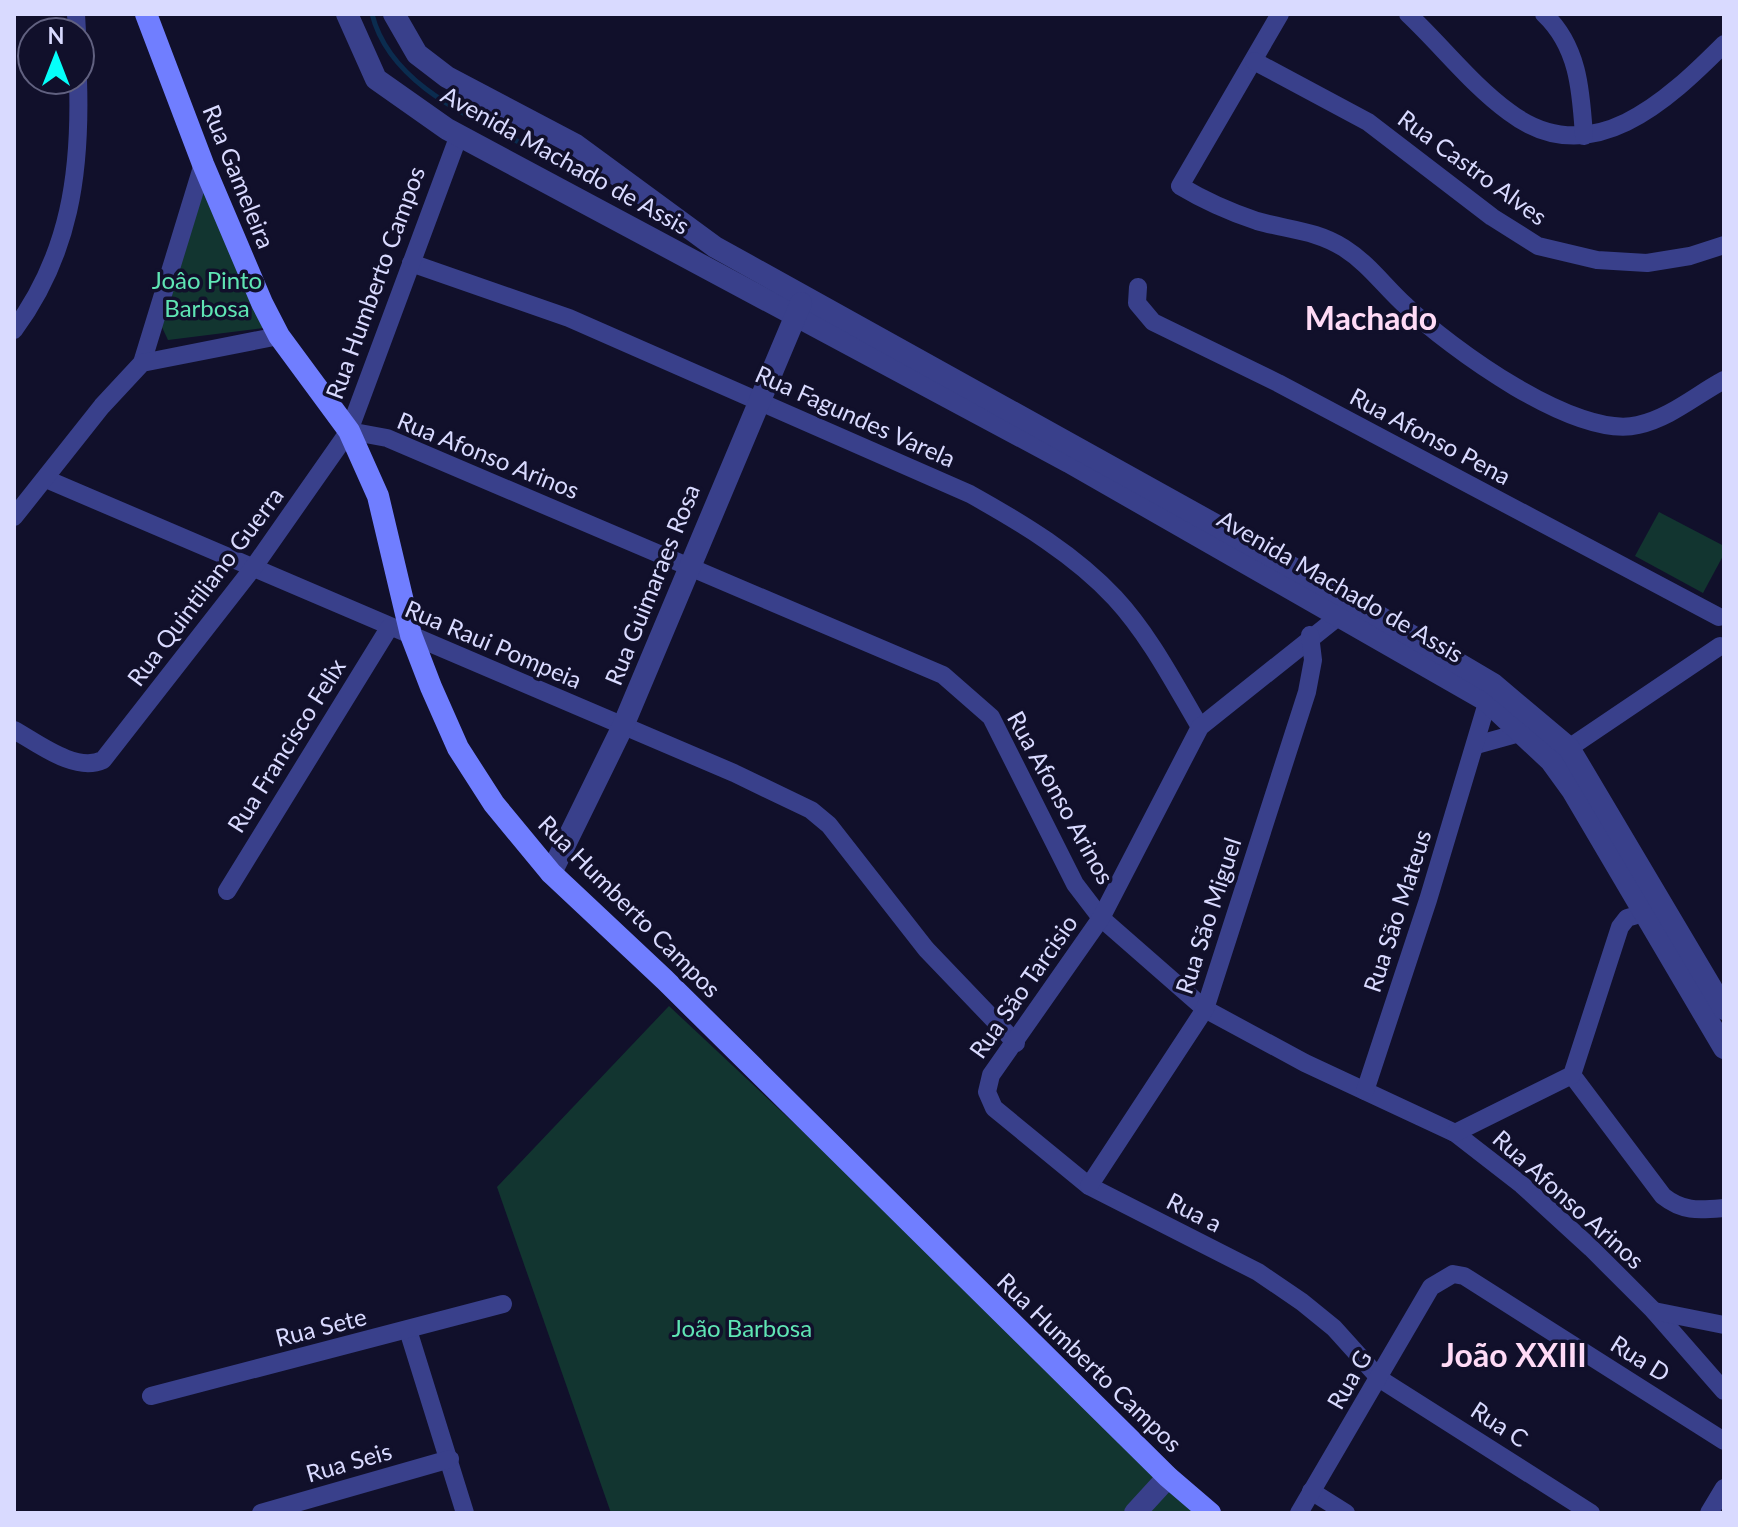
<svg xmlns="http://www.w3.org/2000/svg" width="1738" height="1527" font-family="Lato,sans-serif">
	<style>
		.green { fill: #123530 }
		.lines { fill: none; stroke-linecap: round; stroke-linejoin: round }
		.stream { stroke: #0b2c4f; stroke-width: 5 }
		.minor { stroke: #39408b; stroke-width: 18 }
		.tertiary { stroke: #39408b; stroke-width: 22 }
		.secondary { stroke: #707eff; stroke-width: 22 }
		.labels { text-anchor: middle; stroke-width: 7; stroke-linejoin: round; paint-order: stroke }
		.street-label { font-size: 24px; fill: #d9daff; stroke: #11102b }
		.park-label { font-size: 24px; fill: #5fe5b4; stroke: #11102b }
		.district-label { font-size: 32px; font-weight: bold; fill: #ffdbf6; stroke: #11102b }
	</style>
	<rect width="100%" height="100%" fill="#11102b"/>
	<g class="green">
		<polygon points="205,181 263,328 168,340 160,323"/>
		<polygon points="1659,512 1724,546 1724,554 1703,593 1635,556"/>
		<polygon points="669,1006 1168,1474 1203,1513 611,1513 497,1187"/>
	</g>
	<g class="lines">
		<path class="stream" d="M 372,14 C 392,93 490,124 553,160"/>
		<g class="minor">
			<polyline points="76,14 77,32"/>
			<path d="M 1280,14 L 1180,186 C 1205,201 1230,212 1257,221 C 1288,230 1316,230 1344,248 C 1369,264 1384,286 1406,306 C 1450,348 1576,440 1638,425 C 1670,418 1696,395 1724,380"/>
			<path d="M 1408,14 C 1442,46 1472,85 1509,112 C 1591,174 1668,100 1724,44"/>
			<path d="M 1544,14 C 1579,47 1581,92 1584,136"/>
			<polyline points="1254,61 1368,122 1492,217 1538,246 1597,260 1647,263 1690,256 1724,245"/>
			<path d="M 411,263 L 569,318 L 970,494 C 1022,523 1075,555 1115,598 C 1150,636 1174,683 1200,727"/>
			<polyline points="1138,287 1137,303 1153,322 1278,383 1719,617"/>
			<path d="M 14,330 C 70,254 81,172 78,80"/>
			<polyline points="142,363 203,164"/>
			<polyline points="349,431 387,438 943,675 991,717 1075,884 1101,918 1205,1009 1305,1063 1455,1133 1522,1185 1591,1248 1654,1311 1724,1391"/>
			<polyline points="46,479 734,773 811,810 829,825 926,949 1016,1043"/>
			<polyline points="14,517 102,406 142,363 279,336"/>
			<polyline points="1348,609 1200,727 1101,918 991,1075 987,1092 994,1108 1089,1186 1258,1272 1302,1302 1334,1328 1380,1379 1591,1513"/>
			<path d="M 14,730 C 38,743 75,773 103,760 L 253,568 L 349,431 L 459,135"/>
			<polyline points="1476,745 1523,732"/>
			<polyline points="1560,754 1720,646"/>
			<polyline points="227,891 389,628"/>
			<path d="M 1572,1075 L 1663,1196 C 1683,1212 1699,1210 1724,1208"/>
			<polyline points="1365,1091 1428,900 1490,693"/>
			<polyline points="1455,1133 1572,1075 1620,927 1627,918 1657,909"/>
			<polyline points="1089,1186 1205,1009 1307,692 1313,660 1310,635"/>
			<polyline points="1654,1311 1724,1325"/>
			<polyline points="408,1330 465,1513"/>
			<polyline points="151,1396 503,1304"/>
			<polyline points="1311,1491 1346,1513"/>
			<polyline points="261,1513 450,1459"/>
			<polyline points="1299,1513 1431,1287 1453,1274 1464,1276 1724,1441"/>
			<polyline points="1709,1513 1724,1488"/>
		</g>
		<g class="tertiary">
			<polyline points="347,14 376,79 447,129 1069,462 1487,701 1551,761 1572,790 1724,1048"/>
			<polyline points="394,14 417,54 447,77 576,145 715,247 1356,603 1493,684 1569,748 1724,1009"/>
			<polyline points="551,873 623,726 801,303"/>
			<polyline points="1135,1513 1168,1477"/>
		</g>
		<polyline class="secondary" points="146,14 203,164 262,303 279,336 349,431 378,496 411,635 431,687 458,748 494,804 551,873 665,980 1168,1477 1210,1513"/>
	</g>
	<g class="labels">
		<g class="street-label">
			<text transform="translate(565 161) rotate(29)" y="8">Avenida Machado de Assis</text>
			<text transform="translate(1472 168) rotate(36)" y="8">Rua Castro Alves</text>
			<text transform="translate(238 177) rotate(68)" y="8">Rua Gameleira</text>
			<text transform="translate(376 283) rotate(-70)" y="8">Rua Humberto Campos</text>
			<text transform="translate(855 417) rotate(24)" y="8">Rua Fagundes Varela</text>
			<text transform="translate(1430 437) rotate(28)" y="8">Rua Afonso Pena</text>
			<text transform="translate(488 456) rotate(22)" y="8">Rua Afonso Arinos</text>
			<text transform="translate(653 585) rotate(-68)" y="8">Rua Guimaraes Rosa</text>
			<text transform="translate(206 587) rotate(-53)" y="8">Rua Quintiliano Guerra</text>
			<text transform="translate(1340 587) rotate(30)" y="8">Avenida Machado de Assis</text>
			<text transform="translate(493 645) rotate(23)" y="8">Rua Raui Pompeia</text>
			<text transform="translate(287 746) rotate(-58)" y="8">Rua Francisco Felix</text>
			<text transform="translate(1060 798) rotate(61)" y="8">Rua Afonso Arinos</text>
			<text transform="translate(629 907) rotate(45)" y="8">Rua Humberto Campos</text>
			<text transform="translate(1398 911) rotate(-72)" y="8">Rua São Mateus</text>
			<text transform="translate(1209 916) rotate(-72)" y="8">Rua São Miguel</text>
			<text transform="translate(1024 987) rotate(-55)" y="8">Rua São Tarcisio</text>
			<text transform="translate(1568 1200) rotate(42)" y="8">Rua Afonso Arinos</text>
			<text transform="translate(1194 1213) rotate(27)" y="8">Rua a</text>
			<text transform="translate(321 1328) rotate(-14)" y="8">Rua Sete</text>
			<text transform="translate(1640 1359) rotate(32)" y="8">Rua D</text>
			<text transform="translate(1089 1363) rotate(44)" y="8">Rua Humberto Campos</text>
			<text transform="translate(1350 1380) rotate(-60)" y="8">Rua G</text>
			<text transform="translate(1499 1425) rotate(33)" y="8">Rua C</text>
			<text transform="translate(349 1463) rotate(-16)" y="8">Rua Seis</text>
		</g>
		<g class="park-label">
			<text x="207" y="289">Joâo Pinto<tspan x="207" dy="28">Barbosa</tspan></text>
			<text x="742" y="1337">João Barbosa</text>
		</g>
		<g class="district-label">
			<text x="1371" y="330">Machado</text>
			<text x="1514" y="1367">João XXIII</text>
		</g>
	</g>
	<rect width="1738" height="1527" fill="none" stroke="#d9daff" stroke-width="32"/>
	<g transform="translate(56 56)"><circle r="38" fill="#11102b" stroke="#616180" stroke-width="2"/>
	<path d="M0-6L14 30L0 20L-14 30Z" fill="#05fffa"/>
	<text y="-12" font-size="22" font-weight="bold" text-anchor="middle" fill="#d9daff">N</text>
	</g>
</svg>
